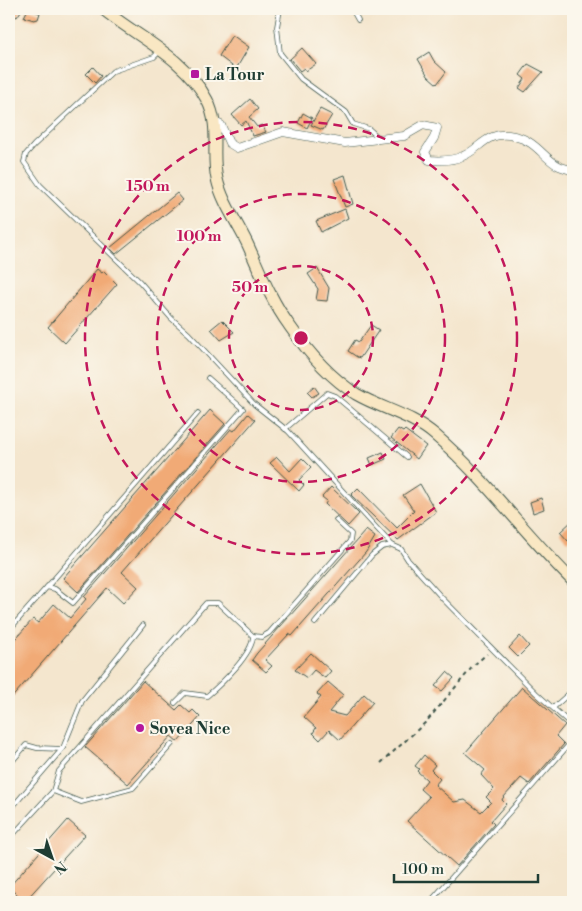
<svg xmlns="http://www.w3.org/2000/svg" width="582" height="911" font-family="'Libre Bodoni',serif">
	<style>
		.building { fill: #f1aa76 }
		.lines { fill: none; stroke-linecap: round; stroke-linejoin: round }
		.lane-casing { stroke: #3f564b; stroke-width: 5.5 }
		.street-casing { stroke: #3f564b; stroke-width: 9 }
		.secondary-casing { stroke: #3f564b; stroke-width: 13 }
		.path { stroke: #3f564b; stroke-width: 2; stroke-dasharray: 4 4; stroke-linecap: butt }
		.lane { stroke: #fff; stroke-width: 4 }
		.street { stroke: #fff; stroke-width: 8 }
		.secondary { stroke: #f9e7c3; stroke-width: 11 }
		.ring { fill: none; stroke: #c2185b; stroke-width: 2.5; stroke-dasharray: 9 6 }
		.poi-dot { fill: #b5179e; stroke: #fbf7ec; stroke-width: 2 }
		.labels { text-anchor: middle; stroke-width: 4; stroke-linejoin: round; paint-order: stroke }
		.poi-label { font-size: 16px; font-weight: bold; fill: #1f3d34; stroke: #fbf7ec; text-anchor: start }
		.centre { fill: #c2185b; stroke: #fbf7ec; stroke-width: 2.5 }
		.ring-label { font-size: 15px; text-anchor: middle; font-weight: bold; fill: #c2185b; stroke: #fbf7ec; stroke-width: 4; stroke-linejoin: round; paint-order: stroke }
	</style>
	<rect width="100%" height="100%" fill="#fbf7ec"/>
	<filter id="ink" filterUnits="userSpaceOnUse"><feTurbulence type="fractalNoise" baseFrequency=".02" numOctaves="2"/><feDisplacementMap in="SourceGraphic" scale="10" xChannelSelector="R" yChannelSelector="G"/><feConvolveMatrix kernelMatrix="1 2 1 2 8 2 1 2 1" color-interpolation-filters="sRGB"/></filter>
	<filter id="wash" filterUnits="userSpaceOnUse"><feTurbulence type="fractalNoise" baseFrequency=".0096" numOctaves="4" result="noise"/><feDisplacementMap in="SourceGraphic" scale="20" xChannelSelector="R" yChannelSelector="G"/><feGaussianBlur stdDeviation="1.12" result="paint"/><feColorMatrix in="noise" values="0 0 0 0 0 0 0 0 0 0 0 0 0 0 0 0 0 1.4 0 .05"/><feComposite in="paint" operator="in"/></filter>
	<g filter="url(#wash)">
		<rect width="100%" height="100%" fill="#f4e6ce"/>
		<g id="blocks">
			<g class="building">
				<polygon points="9,9 16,9 21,11 17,17 9,13"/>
				<polygon points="28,9 40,13 38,19 34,20 24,17"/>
				<polygon points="232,35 249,47 236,69 219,56"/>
				<polygon points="302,48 316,64 306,71 304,68 300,71 290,59"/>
				<polygon points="429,52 434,61 446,72 437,84 428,76 418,59"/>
				<polygon points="528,64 543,72 525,92 519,88 525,79 520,75"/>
				<polygon points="93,67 101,76 95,83 86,74"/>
				<polygon points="250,99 258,109 249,117 257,127 262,125 266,132 253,136 246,121 241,125 232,115"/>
				<polygon points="320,109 332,115 323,130 311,125"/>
				<polygon points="303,113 312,118 307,128 298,123"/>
				<polygon points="345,175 353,204 345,207 334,179"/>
				<polygon points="177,193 183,200 116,254 110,248"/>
				<polygon points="345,209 348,218 321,232 316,221"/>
				<polygon points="317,268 329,288 327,301 316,300 318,289 308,274"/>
				<polygon points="97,269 102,273 104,271 117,284 65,343 48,327"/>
				<polygon points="222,320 234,332 221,340 211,329"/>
				<polygon points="371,325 379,330 360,358 357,357 348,351 355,340 359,342"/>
				<polygon points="314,386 319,393 312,397 307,392"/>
				<polygon points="210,410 225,424 78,592 63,578"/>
				<polygon points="248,414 255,420 122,572 138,587 123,603 107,588 9,701 9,646 33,619 38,623 54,604 70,618 86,599 84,597 231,429 234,431"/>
				<polygon points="398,429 403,432 405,430 426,446 417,459 391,438"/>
				<polygon points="383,452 386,459 372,465 369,458"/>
				<polygon points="277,457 290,471 302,458 311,467 299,480 304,485 299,491 270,463"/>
				<polygon points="420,484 436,512 398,540 351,495 358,488 397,528 414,511 403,495"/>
				<polygon points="331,487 359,514 348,526 325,504 327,501 322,497"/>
				<polygon points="541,498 544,509 533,513 530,502"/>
				<polygon points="573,520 573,537 568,541 560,532"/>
				<polygon points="366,530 375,537 366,552 292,636 289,634 265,660 272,666 266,672 252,660 257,653"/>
				<polygon points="520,636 529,646 518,657 509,648"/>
				<polygon points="311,653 331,671 325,678 314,670 307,678 295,670"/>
				<polygon points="447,672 454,678 442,691 435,686"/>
				<polygon points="143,681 176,710 181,705 190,713 193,710 200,717 178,742 171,736 128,784 85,747"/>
				<polygon points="328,682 343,695 329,712 345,716 364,694 373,702 340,740 329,730 320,740 313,733 316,728 304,717 321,697 317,694"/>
				<polygon points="522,687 565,725 556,736 564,744 529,784 521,778 503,798 502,800 506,804 491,821 494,824 457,866 407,821 429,797 420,789 427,780 417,771 419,769 415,766 424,755 435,765 431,770 440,779 435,785 454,802 465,800 481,812 491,802 486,797 494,789 481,775 485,770 465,753"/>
				<polygon points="68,820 85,835 24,902 9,887"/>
			</g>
		</g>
	</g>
	<g filter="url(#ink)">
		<use href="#blocks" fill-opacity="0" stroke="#3f564b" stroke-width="1"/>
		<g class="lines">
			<g class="lane-casing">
				<g id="lane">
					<polyline points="280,9 277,27 280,53 301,79 346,112 353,124 369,129 379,138"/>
					<polyline points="352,9 358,20"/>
					<polyline points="160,51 154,57 113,71 34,145 26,154 24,162 40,185 140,282 171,318 189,334 254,404 288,431 392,545"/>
					<polyline points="285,429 327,393 335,396 407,457"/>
					<polyline points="47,587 198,413"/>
					<polyline points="315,623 372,555 382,547 392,545 401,549 408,560 443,599 536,693 573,726"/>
					<polyline points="9,630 47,587 55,589 73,603 243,409 208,378"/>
					<polyline points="253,636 262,637 269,633 350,541 351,534 336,520"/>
					<polyline points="554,707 573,690"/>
					<polyline points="9,765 26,745 37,748 62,749"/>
					<path d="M 53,791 L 59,771 L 206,603 L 218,603 L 253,636 C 253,654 221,684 207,696 L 185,693 L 175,703"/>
					<polyline points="9,811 63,748 82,701 143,625"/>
					<polyline points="9,839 53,791 81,802 133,788 172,744"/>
					<polyline points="430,902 573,740"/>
				</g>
			</g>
			<g class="street-casing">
				<path id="street" d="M 214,122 L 221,125 L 229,143 L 237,148 L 283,132 L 345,143 L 404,136 L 423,125 L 437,128 L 434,138 L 425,152 L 429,160 C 440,161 452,161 463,156 C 481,149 486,130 514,136 C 537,141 543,158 559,166 C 563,168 569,169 573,171"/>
			</g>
			<g class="secondary-casing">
				<path id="secondary" d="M 103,9 C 138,38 185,57 207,100 C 221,127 211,153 217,179 C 222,202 237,222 247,243 C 260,271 270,299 289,325 C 307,351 329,377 356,394 C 382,409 412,415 435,435 C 486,479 525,534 573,581"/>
			</g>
			<polyline class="path" points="381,763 426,722 475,664 487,654"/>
			<use href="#lane" class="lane"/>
			<use href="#street" class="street"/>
			<use href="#secondary" class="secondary"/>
		</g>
	</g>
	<g class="ring">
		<circle cx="301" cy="338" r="72"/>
		<circle cx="301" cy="338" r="144"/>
		<circle cx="301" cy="338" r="216"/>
	</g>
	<g class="poi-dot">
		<rect x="190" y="69" width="10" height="10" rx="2.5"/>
		<circle cx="140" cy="728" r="5"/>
	</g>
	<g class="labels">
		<g class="poi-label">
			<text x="205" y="80">La Tour</text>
			<text x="150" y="734">Sovea Nice</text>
		</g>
	</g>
	<circle cx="301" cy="338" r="8" class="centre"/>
	<g class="ring-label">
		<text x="148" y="191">150 m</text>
		<text x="199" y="241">100 m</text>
		<text x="250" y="292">50 m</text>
	</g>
	<rect width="582" height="911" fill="none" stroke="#fbf7ec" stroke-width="30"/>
	<g transform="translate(52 858) rotate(140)" stroke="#fbf7ec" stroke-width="4" paint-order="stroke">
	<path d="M0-4L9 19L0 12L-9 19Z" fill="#1f3d34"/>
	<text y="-8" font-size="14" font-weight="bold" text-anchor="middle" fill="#1f3d34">N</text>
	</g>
	<path d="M394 874v8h144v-8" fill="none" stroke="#1f3d34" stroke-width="2.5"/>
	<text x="402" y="874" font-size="15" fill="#1f3d34" stroke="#fbf7ec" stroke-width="4" paint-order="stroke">100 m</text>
</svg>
